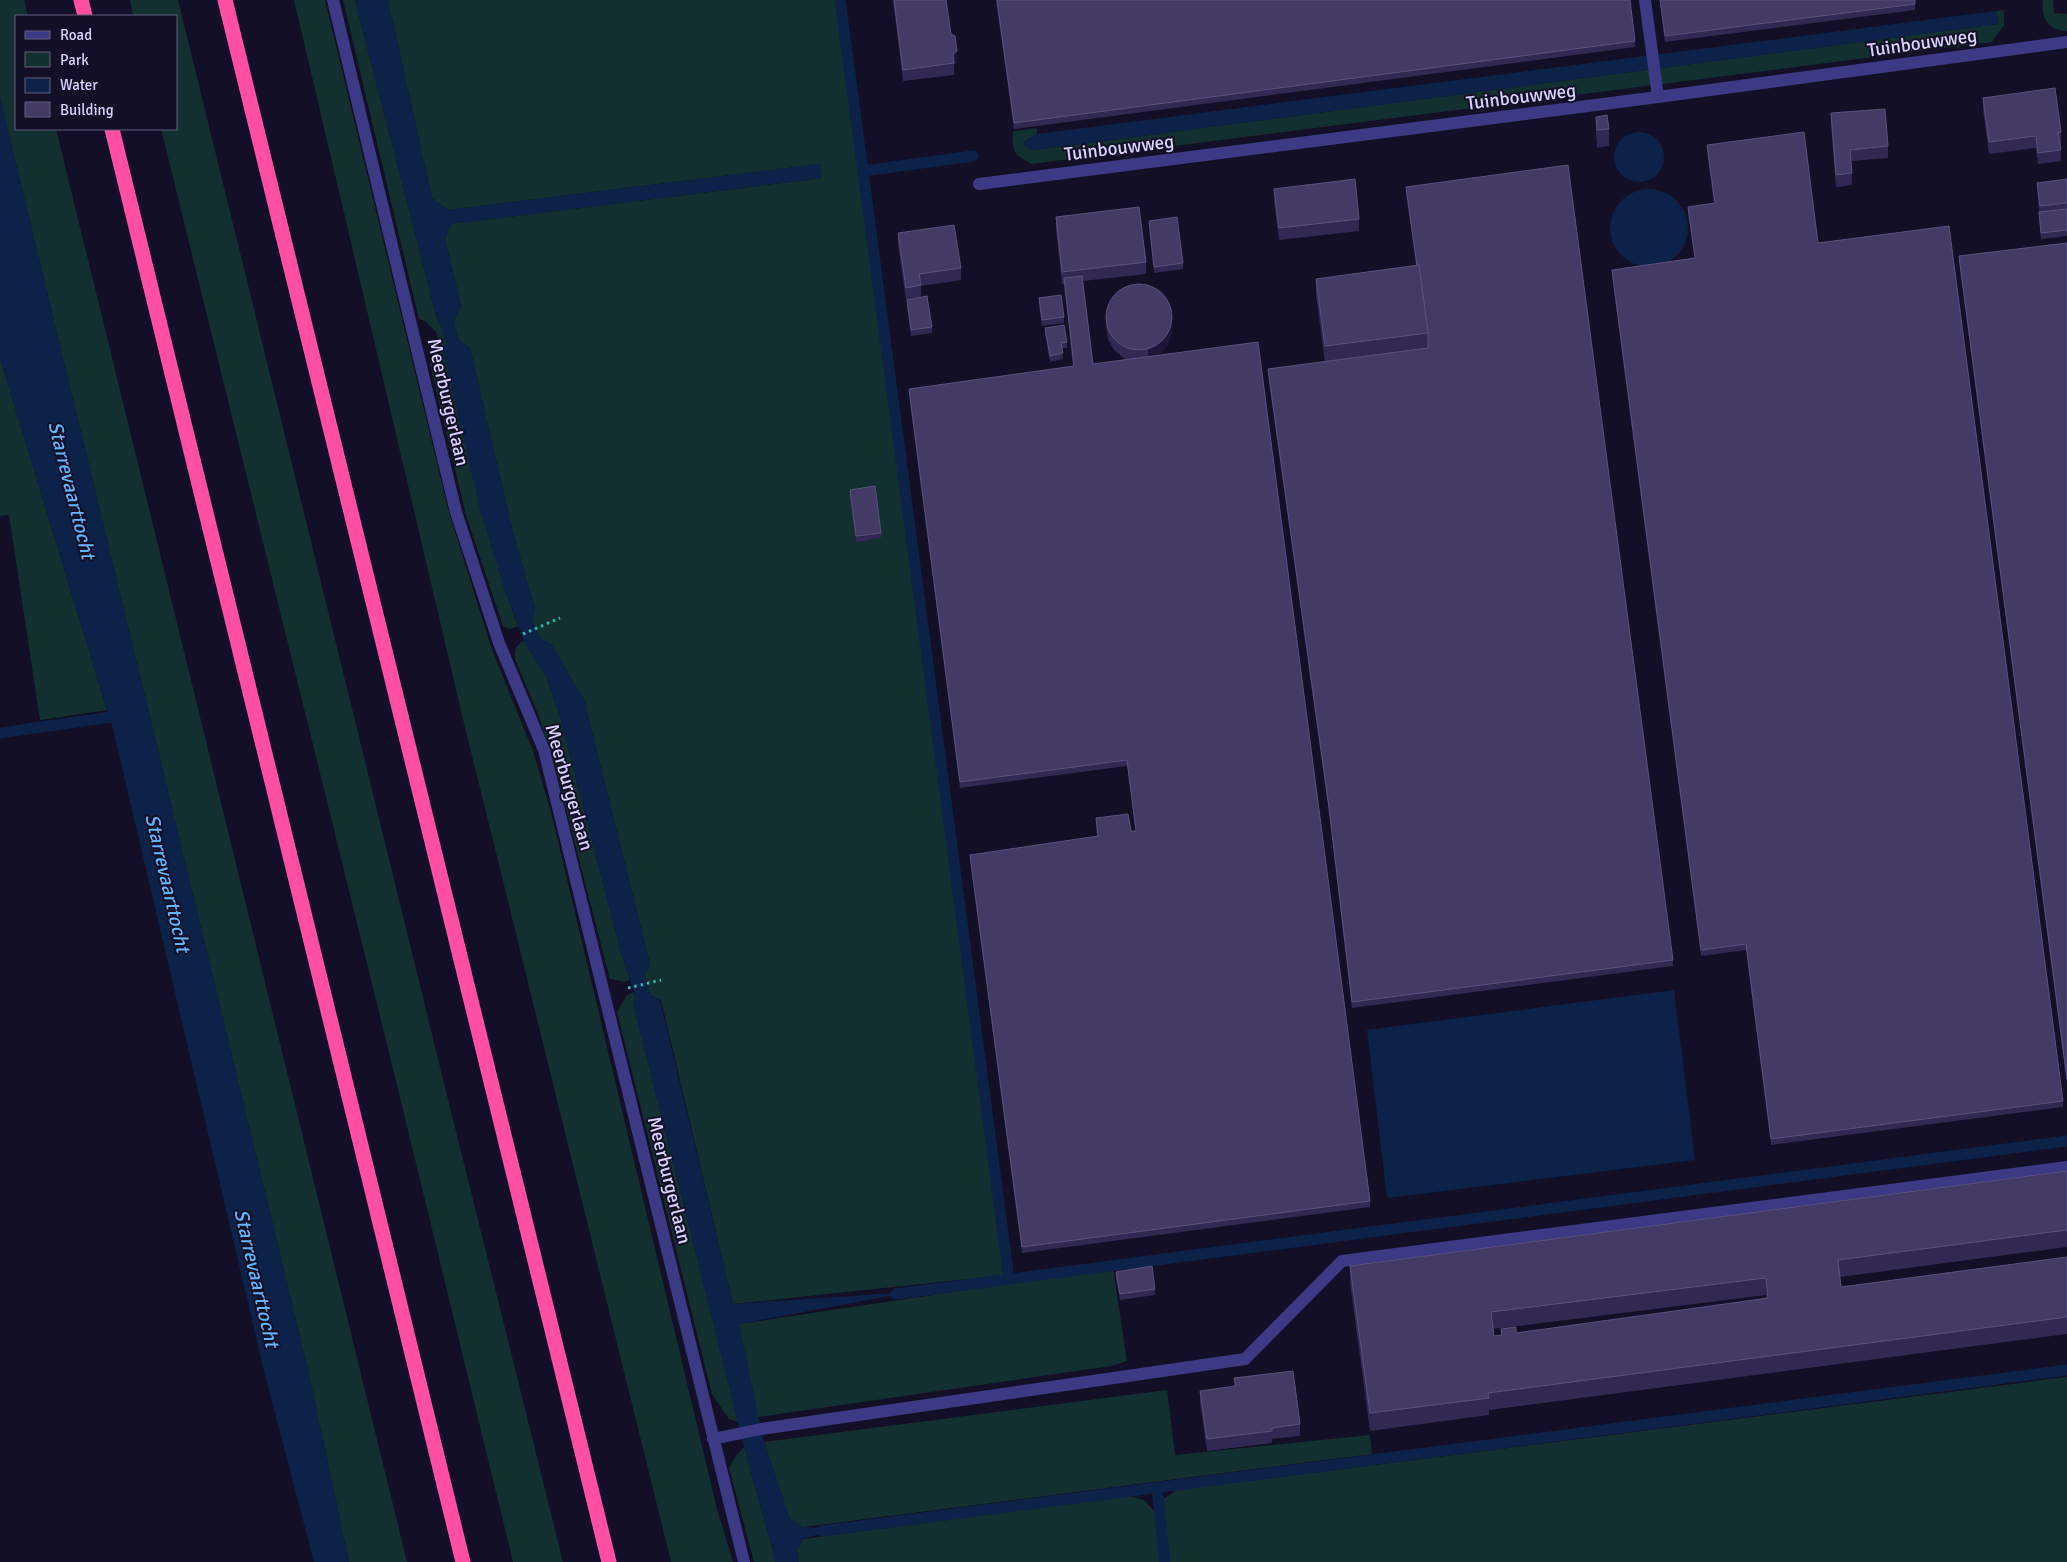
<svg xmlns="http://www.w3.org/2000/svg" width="2067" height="1562" font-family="Signika,sans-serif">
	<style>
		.green { fill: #12302f }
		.water { fill: #0c2248 }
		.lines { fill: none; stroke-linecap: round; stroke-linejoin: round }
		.stream { stroke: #0c2248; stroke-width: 11 }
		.path { stroke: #2fb8b0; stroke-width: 3; stroke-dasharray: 2.5 4; stroke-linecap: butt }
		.minor { stroke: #3d3a85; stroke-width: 12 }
		.highway { stroke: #ff4fa3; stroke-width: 15 }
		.wall { fill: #312854; fill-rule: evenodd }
		.shaded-wall { fill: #1d163a }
		.building { fill: #433a66; stroke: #5a527e; fill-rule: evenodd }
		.labels { text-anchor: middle; stroke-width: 4; stroke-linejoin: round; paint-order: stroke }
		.street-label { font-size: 19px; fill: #d9d4ff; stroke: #130f26 }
		.water-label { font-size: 20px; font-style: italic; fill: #62b6ff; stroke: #130f26 }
	</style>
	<rect width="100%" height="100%" fill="#130f26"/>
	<g class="green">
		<polygon points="0,0 24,0 28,16 16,16 16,129 56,129 407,1562 349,1562 308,1370 0,98"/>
		<polygon points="130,0 178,0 442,1075 563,1562 513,1562 396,1081 161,129 176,129 176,16 133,16"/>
		<polygon points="294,0 325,0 448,509 492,650 533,751 551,812 717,1509 733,1562 671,1562 462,715"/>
		<path d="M 343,0 L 355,0 L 437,319 L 441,325 L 446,344 L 443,348 C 465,442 484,536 518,626 L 510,629 L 503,626 L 466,515 L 430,364 L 438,338 L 436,332 L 425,321 L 419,319 Z"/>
		<polygon points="388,0 836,0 1005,1275 733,1304 661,1000 650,995 645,975 650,964 584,700 551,644 540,639 532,620 535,609 513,533 470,348 459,341 454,322 461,306 445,239 451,224 822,178 820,164 448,210 432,198"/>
		<path d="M 2043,0 L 2053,0 L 2054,13 L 2067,14 L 2067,31 C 2049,32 2040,16 2043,0 Z"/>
		<path d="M 2004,10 L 2004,25 L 1992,42 L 1032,164 C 1013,154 1012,152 1013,131 L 1037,128 L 1037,134 L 1024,142 L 1025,147 L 1035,150 L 1998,24 L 1996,11 Z"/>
		<polygon points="0,358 107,710 40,720 9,515 0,516"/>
		<path d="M 524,641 L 546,676 L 559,713 L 620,949 L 630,980 L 624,982 L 610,979 L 552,755 L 538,714 L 515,659 C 514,649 516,645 524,641 Z"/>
		<polygon points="634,992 635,998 633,1003 738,1422 729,1419 712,1394 617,1012 627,995"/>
		<polygon points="1113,1268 1127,1361 1111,1366 758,1417 739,1324"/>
		<polygon points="2067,1377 2067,1562 1170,1562 1162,1500 1177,1490"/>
		<polygon points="1167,1390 1175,1455 1370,1435 1372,1454 803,1527 790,1520 764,1442"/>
		<polygon points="744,1447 776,1562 754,1562 729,1468 736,1456"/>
		<polygon points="1129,1496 1144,1500 1155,1512 1161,1562 799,1562 797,1552 803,1539"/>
	</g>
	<g class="water">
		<polygon points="355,0 388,0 432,198 448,210 820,164 822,178 451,224 445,239 461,306 454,322 459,341 470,348 513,533 535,609 532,620 540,639 551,644 584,700 650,964 645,975 650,995 660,1000 733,1304 911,1292 739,1324 764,1442 790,1519 803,1527 837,1529 803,1539 797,1552 799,1562 776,1562 744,1447 633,1003 635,998 634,992 620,949 559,713 546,676 526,645 505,591 480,509 443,348 446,344 441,325 437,319"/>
		<polygon points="1996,11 1999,24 1035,150 1025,147 1024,142 1037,134"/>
		<polygon points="0,98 308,1370 349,1562 314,1562 265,1375 113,729 0,358"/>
		<circle cx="1639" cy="157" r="25"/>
		<circle cx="1649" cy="228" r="39"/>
		<polygon points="1674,990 1695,1160 1387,1198 1367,1030"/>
	</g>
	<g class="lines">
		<g class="stream">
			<polyline points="840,0 863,171"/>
			<polyline points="973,156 863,171 1009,1279"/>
			<polyline points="0,733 125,715"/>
			<polyline points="896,1294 2067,1141"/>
			<polyline points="1157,1487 1165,1562"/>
			<polyline points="822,1531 2067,1370"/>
		</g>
		<g class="path">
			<polyline points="523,634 560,618"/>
			<polyline points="628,988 661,980"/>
		</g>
		<g class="minor">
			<polyline points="333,0 456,512 499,643 544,750 744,1562"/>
			<polyline points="1645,0 1658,97"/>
			<polyline points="979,184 1658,97 2067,42"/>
			<polyline points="713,1439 761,1429 1245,1359 1342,1261 2067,1167"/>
		</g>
		<g class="highway">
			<polyline points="81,0 85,16"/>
			<polyline points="225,0 609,1562"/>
			<polyline points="112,129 463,1562"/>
		</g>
	</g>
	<g class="wall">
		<polygon points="893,0 946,0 951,34 957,62 954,65 954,75 903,81"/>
		<polygon points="996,0 1630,0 1635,41 1635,47 1014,129"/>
		<polygon points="1660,0 1915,0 1915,10 1665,42"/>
		<polygon points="1983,98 2061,132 2061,144 2060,144 2061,161 2038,164 2036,148 1989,154 1983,110"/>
		<polygon points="1831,113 1888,146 1888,158 1851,161 1852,185 1836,187 1831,125"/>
		<polygon points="1596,117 1609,129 1609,146 1597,148 1596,134"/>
		<polygon points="1707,145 1818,243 2063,1101 2063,1107 1771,1145 1746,950 1701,956 1612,276 1612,270 1695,258 1688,213 1688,207 1714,203 1707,151"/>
		<polygon points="2067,179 2067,236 2041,239 2037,183"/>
		<polygon points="1406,187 1673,960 1673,966 1352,1008 1329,813 1268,375 1268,369 1325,362 1316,296 1316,279 1416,265 1406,193"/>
		<polygon points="1274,189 1359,219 1359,231 1279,240 1274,201"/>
		<polygon points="1056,217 1146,262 1146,274 1083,281 1093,364 1128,359 1125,359 1114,350 1108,339 1106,327 1106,315 1172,331 1168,345 1160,354 1157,356 1370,1201 1370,1207 1022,1253 970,861 970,855 1097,836 1096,818 1131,831 1136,831 1127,766 960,788 909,395 909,389 1073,367 1064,284 1062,284 1056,229"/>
		<polygon points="1149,221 1183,263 1183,269 1154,273 1149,227"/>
		<polygon points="898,233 961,268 961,280 921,286 921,297 906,300 898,245"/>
		<polygon points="2067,243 2067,1085 1959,262 1959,256"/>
		<polygon points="1039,298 1064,317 1064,323 1042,326 1039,304"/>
		<polygon points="907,300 932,327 932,333 911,336 907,306"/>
		<polygon points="1045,328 1067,342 1067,348 1062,348 1063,359 1050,362 1045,334"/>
		<polygon points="850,490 881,533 881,538 856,542 850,496"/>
		<path d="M 2067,1171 L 2067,1247 L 1840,1277 L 1841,1287 L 2067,1257 L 2067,1334 L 1489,1410 L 1489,1415 L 1370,1431 L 1350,1283 L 1350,1266 ZM 1766,1295 L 1766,1299 L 1516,1333 L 1501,1329 L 1501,1335 L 1494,1336 L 1493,1329 Z"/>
		<polygon points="1116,1272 1155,1289 1155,1295 1120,1300 1116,1278"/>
		<polygon points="1234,1378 1300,1424 1300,1436 1272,1439 1272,1443 1207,1451 1200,1403 1200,1391 1234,1386"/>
	</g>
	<g class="shaded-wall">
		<polygon points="957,51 957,62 954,65 953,54"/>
		<polygon points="1172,320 1172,331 1168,345 1160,354 1148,360 1148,348"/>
	</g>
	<g class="building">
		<polygon points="894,0 946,0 951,34 955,36 957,51 953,54 954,63 903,70"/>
		<polygon points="997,0 1630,0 1635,41 1014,123"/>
		<polygon points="1660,0 1915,0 1915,4 1665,36"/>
		<polygon points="2055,88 2061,132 2058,133 2061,150 2038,153 2036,136 1989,142 1983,98"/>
		<polygon points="1885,109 1888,146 1850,150 1852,173 1836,175 1831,113"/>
		<polygon points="1607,115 1609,129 1597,130 1596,117"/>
		<polygon points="1804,132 1818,243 1949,226 2063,1101 1771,1139 1746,944 1701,950 1612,270 1695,258 1688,207 1715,203 1707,145"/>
		<polygon points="1568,165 1673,960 1352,1002 1329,807 1268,369 1428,348 1428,333 1419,265 1417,265 1406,187"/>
		<polygon points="1355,179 1359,219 1279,228 1274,189"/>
		<polygon points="2067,179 2067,203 2040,206 2037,183"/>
		<polygon points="1139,207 1146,262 1062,272 1056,217"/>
		<polygon points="2067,209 2067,230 2041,233 2039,212"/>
		<polygon points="1177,217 1183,263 1154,267 1149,221"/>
		<polygon points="954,225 961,268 919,274 921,285 906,288 898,233"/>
		<polygon points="2067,243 2067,1079 1959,256"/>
		<polygon points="1419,265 1428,333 1325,346 1316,279"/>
		<polygon points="1082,276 1093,364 1258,342 1370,1201 1022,1247 970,855 1098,836 1096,818 1128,814 1131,831 1136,831 1127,760 960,782 909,389 1074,366 1064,278"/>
		<circle cx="1139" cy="317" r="33"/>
		<polygon points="1061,295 1064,317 1042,320 1039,298"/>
		<polygon points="927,296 932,327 911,330 907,300"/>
		<polygon points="1064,325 1067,342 1061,343 1063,353 1050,356 1045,328"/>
		<polygon points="875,486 881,533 856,536 850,490"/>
		<path d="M 2067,1171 L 2067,1230 L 1838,1260 L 1841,1287 L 2067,1257 L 2067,1317 L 1488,1393 L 1489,1398 L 1370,1413 L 1350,1266 ZM 1766,1278 L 1768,1298 L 1516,1333 L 1516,1327 L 1501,1329 L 1502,1335 L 1494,1336 L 1491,1312 Z"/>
		<polygon points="1152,1266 1155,1289 1120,1294 1116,1272"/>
		<polygon points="1293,1371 1300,1424 1272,1428 1272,1431 1207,1439 1200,1391 1236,1386 1234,1378"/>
	</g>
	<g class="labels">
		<g class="street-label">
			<text transform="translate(1922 42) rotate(-8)" y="7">Tuinbouwweg</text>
			<text transform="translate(1521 96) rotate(-7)" y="7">Tuinbouwweg</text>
			<text transform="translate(1119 147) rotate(-7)" y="7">Tuinbouwweg</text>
			<text transform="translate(449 402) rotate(77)" y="7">Meerburgerlaan</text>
			<text transform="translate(570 787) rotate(74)" y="7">Meerburgerlaan</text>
			<text transform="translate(670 1180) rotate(76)" y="7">Meerburgerlaan</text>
		</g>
		<g class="water-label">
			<text transform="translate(72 490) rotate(76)" y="7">Starrevaarttocht</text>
			<text transform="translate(168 883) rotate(77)" y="7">Starrevaarttocht</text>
			<text transform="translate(257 1278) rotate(77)" y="7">Starrevaarttocht</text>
		</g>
	</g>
	<rect x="15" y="15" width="162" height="115" fill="#130f26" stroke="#625e7d"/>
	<rect x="25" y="31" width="25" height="8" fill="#3d3a85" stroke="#625e7d"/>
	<text x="60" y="40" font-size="15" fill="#d9d4ff">Road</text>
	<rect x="25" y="52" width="25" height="15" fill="#12302f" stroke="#625e7d"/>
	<text x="60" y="65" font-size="15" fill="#d9d4ff">Park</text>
	<rect x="25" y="78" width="25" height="15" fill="#0c2248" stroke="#625e7d"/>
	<text x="60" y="90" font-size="15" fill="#d9d4ff">Water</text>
	<rect x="25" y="102" width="25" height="15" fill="#433a66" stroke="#625e7d"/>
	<text x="60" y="115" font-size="15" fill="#d9d4ff">Building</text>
</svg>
